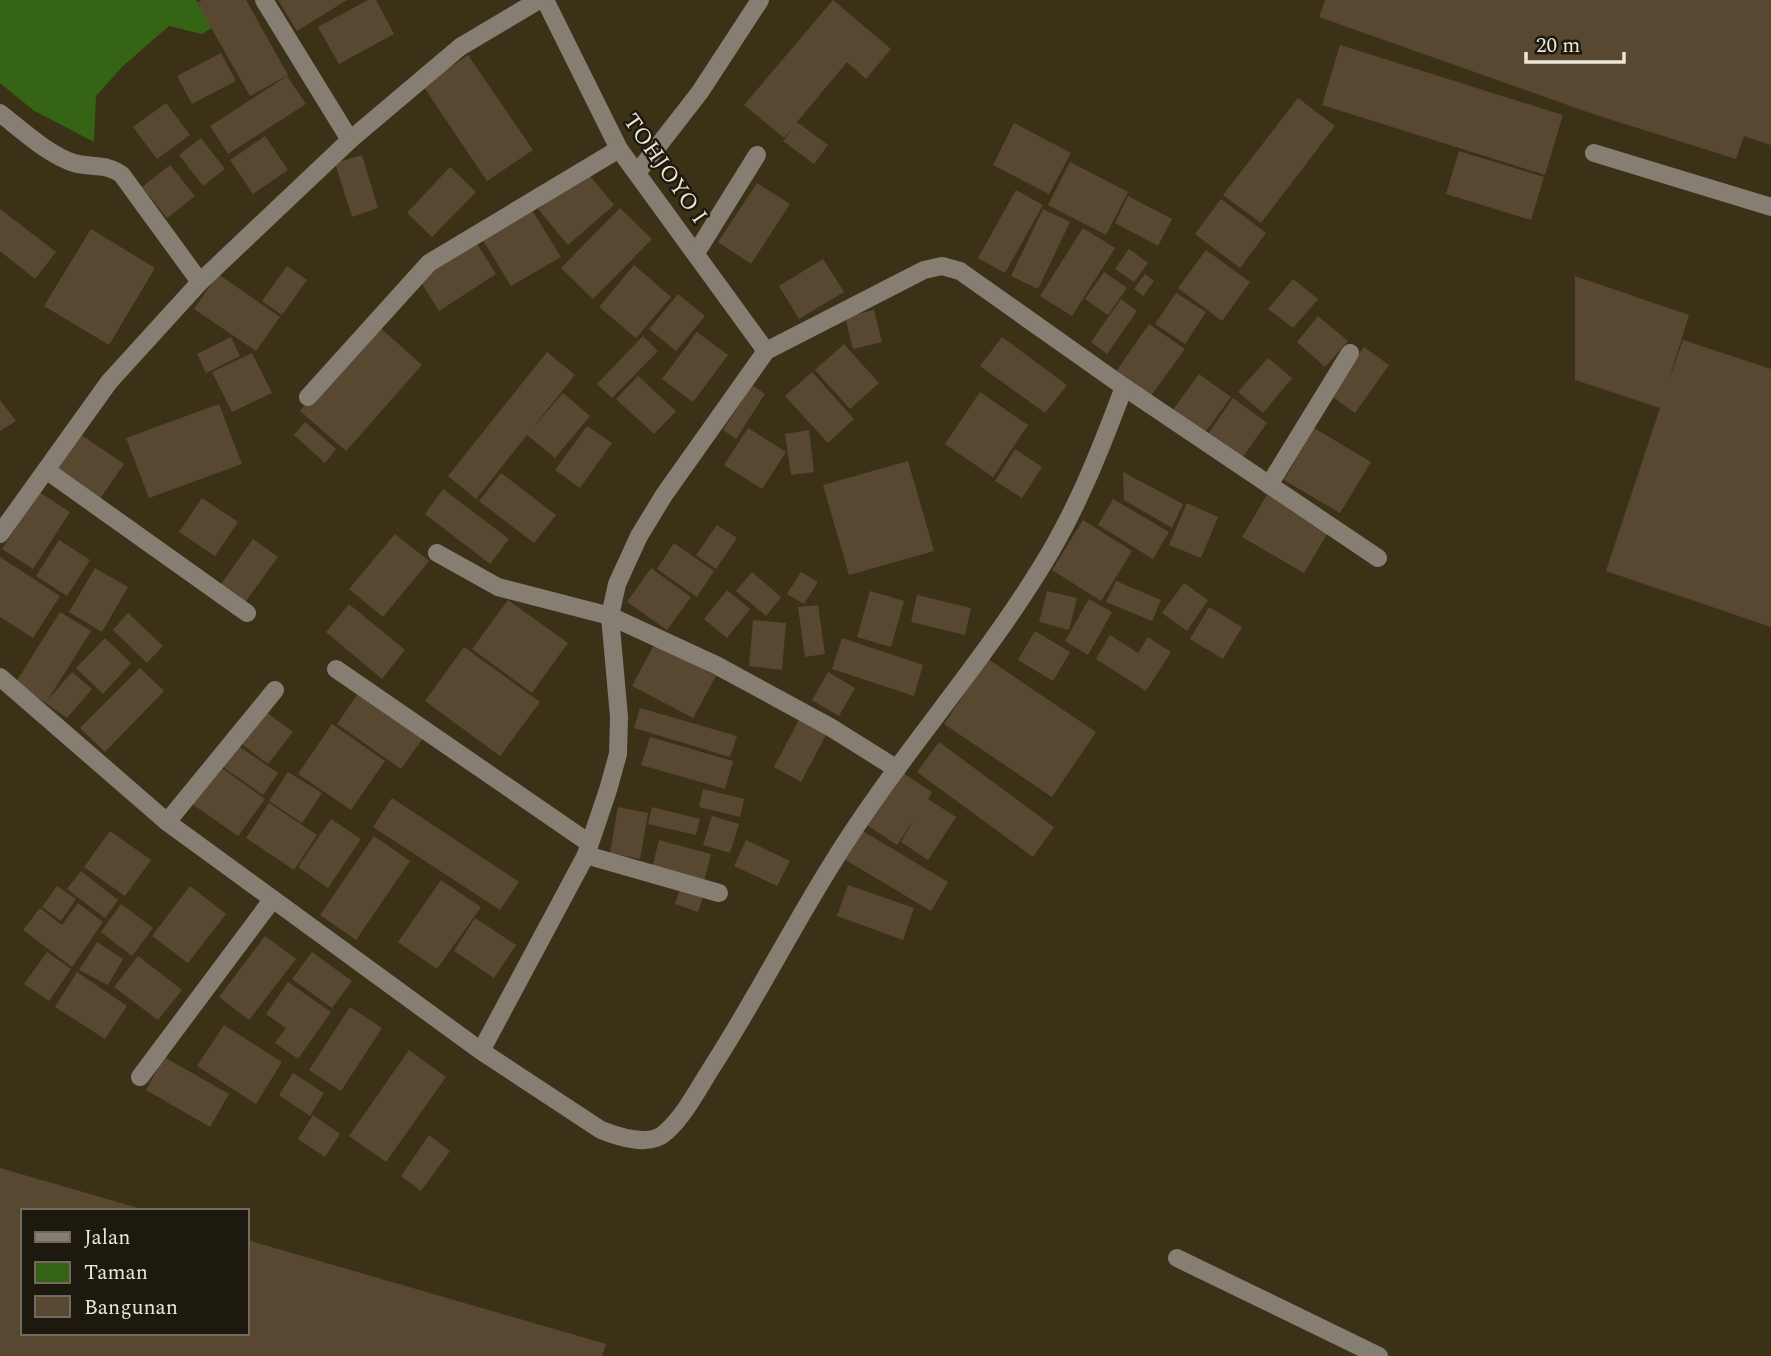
<svg xmlns="http://www.w3.org/2000/svg" width="1771" height="1356" font-family="Spectral,serif">
	<style>
		.green { fill: #356414 }
		.building { fill: #594831 }
		.lines { fill: none; stroke-linecap: round; stroke-linejoin: round }
		.minor { stroke: #867e73; stroke-width: 18 }
		.labels { text-anchor: middle; stroke-width: 5; stroke-linejoin: round; paint-order: stroke }
		.street-label { font-size: 23px; fill: #ece6d7; stroke: #1d190e }
	</style>
	<rect width="100%" height="100%" fill="#3a3117"/>
	<polygon class="green" points="0,0 196,0 215,26 202,34 169,26 123,66 96,96 94,142 33,110 0,83"/>
	<g class="building">
		<polygon points="202,0 246,0 288,75 250,96 197,3"/>
		<polygon points="278,0 347,0 297,31"/>
		<polygon points="368,0 376,0 394,34 339,64 318,27"/>
		<polygon points="833,0 891,49 866,79 847,62 797,122 828,145 814,164 783,141 795,126 784,138 744,105"/>
		<polygon points="1325,0 1771,0 1771,145 1744,136 1736,159 1593,114 1319,17"/>
		<polygon points="1340,45 1563,115 1545,175 1322,105"/>
		<polygon points="221,53 236,81 192,104 177,76"/>
		<polygon points="468,55 533,150 487,181 423,86"/>
		<polygon points="287,76 306,104 228,154 210,126"/>
		<polygon points="1298,98 1335,126 1261,223 1223,195"/>
		<polygon points="166,103 190,135 157,159 133,127"/>
		<polygon points="1014,123 1071,153 1049,194 993,165"/>
		<polygon points="265,136 288,170 253,194 230,160"/>
		<polygon points="201,138 225,169 203,186 179,155"/>
		<polygon points="1459,151 1544,177 1531,220 1446,194"/>
		<polygon points="362,155 378,208 352,217 335,163"/>
		<polygon points="1070,162 1128,192 1106,235 1048,205"/>
		<polygon points="170,165 195,196 167,218 142,187"/>
		<polygon points="450,167 476,192 432,237 407,213"/>
		<polygon points="585,170 614,205 568,245 538,209"/>
		<polygon points="757,183 790,204 751,264 718,242"/>
		<polygon points="1016,190 1043,205 1005,273 978,258"/>
		<polygon points="1128,196 1172,219 1158,246 1115,223"/>
		<polygon points="1221,199 1266,233 1240,268 1195,234"/>
		<polygon points="530,207 561,257 511,286 481,237"/>
		<polygon points="620,208 652,239 593,299 561,268"/>
		<polygon points="0,209 56,252 35,279 0,251"/>
		<polygon points="1043,209 1070,222 1038,289 1011,276"/>
		<polygon points="1083,228 1115,248 1072,316 1040,296"/>
		<polygon points="91,229 155,268 109,345 44,306"/>
		<polygon points="474,239 496,274 439,311 417,276"/>
		<polygon points="1129,249 1148,263 1134,282 1115,269"/>
		<polygon points="1206,250 1250,282 1222,321 1178,288"/>
		<polygon points="823,259 844,292 799,319 779,286"/>
		<polygon points="634,265 671,297 636,338 599,307"/>
		<polygon points="287,266 307,280 282,315 262,301"/>
		<polygon points="1104,272 1127,288 1108,315 1085,299"/>
		<polygon points="218,274 280,317 256,351 194,309"/>
		<polygon points="1145,274 1154,281 1143,296 1134,289"/>
		<polygon points="1575,276 1689,315 1667,386 1683,340 1771,369 1771,627 1606,571 1660,408 1575,380"/>
		<polygon points="1293,279 1318,299 1293,328 1268,309"/>
		<polygon points="1176,293 1206,312 1185,344 1155,324"/>
		<polygon points="678,294 705,316 676,351 649,329"/>
		<polygon points="1121,299 1137,311 1107,354 1091,342"/>
		<polygon points="874,310 882,342 853,349 845,317"/>
		<polygon points="1318,316 1348,341 1325,367 1297,342"/>
		<polygon points="1149,324 1185,349 1150,397 1115,373"/>
		<polygon points="377,325 422,365 346,451 300,411"/>
		<polygon points="697,332 728,355 693,402 662,379"/>
		<polygon points="643,336 658,351 612,398 597,384"/>
		<polygon points="231,337 240,356 206,373 197,354"/>
		<polygon points="1002,337 1067,385 1045,413 980,366"/>
		<polygon points="844,344 879,383 850,409 815,370"/>
		<polygon points="1364,347 1389,365 1355,413 1330,395"/>
		<polygon points="547,352 575,375 530,431 563,393 590,416 555,458 527,435 476,499 448,476"/>
		<polygon points="252,353 272,393 232,412 212,372"/>
		<polygon points="1268,358 1292,378 1263,413 1238,392"/>
		<polygon points="812,372 854,419 828,443 785,396"/>
		<polygon points="1199,374 1231,397 1204,434 1172,411"/>
		<polygon points="638,376 676,411 654,434 616,399"/>
		<polygon points="752,385 765,394 736,439 723,430"/>
		<polygon points="980,392 1028,425 993,477 945,444"/>
		<polygon points="1233,398 1267,423 1239,462 1205,438"/>
		<polygon points="0,400 16,421 0,431"/>
		<polygon points="219,404 242,464 149,498 126,438"/>
		<polygon points="305,422 336,449 325,463 294,435"/>
		<polygon points="587,426 612,443 580,488 555,470"/>
		<polygon points="748,428 786,452 762,489 724,465"/>
		<polygon points="1314,428 1371,462 1340,513 1284,480"/>
		<polygon points="809,430 814,472 791,475 785,434"/>
		<polygon points="77,432 124,464 97,503 51,471"/>
		<polygon points="1015,449 1042,467 1022,498 995,481"/>
		<polygon points="908,461 934,551 849,575 823,485"/>
		<polygon points="1123,472 1183,504 1172,528 1124,500"/>
		<polygon points="501,473 556,515 534,543 479,501"/>
		<polygon points="443,489 509,539 490,564 425,514"/>
		<polygon points="39,492 70,512 33,569 2,549"/>
		<polygon points="1268,493 1330,529 1304,573 1242,537"/>
		<polygon points="202,498 238,522 215,556 179,532"/>
		<polygon points="1113,499 1169,532 1153,559 1098,525"/>
		<polygon points="1187,503 1218,517 1201,558 1169,545"/>
		<polygon points="1083,520 1132,551 1101,601 1052,570"/>
		<polygon points="717,525 737,538 716,569 696,555"/>
		<polygon points="395,534 429,561 383,617 349,589"/>
		<polygon points="253,539 278,557 243,605 219,587"/>
		<polygon points="59,540 90,560 67,596 36,576"/>
		<polygon points="674,543 714,571 697,597 657,569"/>
		<polygon points="0,557 60,596 33,638 0,617"/>
		<polygon points="95,568 128,587 102,632 69,612"/>
		<polygon points="651,568 691,597 667,630 627,602"/>
		<polygon points="752,572 781,597 766,616 736,591"/>
		<polygon points="801,572 818,582 804,604 787,594"/>
		<polygon points="1116,581 1161,600 1152,621 1106,602"/>
		<polygon points="1184,583 1208,600 1187,631 1162,613"/>
		<polygon points="727,590 750,609 727,638 704,619"/>
		<polygon points="870,591 904,601 891,647 857,637"/>
		<polygon points="1047,591 1077,598 1069,630 1039,622"/>
		<polygon points="917,595 971,608 965,635 911,622"/>
		<polygon points="1089,599 1112,612 1088,655 1065,641"/>
		<polygon points="508,600 568,643 532,693 472,649"/>
		<polygon points="349,604 405,650 382,679 326,632"/>
		<polygon points="818,605 825,654 805,657 798,607"/>
		<polygon points="1209,607 1242,627 1223,659 1190,639"/>
		<polygon points="60,612 91,631 47,701 72,672 92,689 67,718 16,682"/>
		<polygon points="128,613 163,646 147,663 113,630"/>
		<polygon points="753,620 786,623 782,670 749,666"/>
		<polygon points="1035,631 1070,652 1053,681 1018,660"/>
		<polygon points="1110,635 1138,653 1148,637 1171,652 1146,691 1096,659"/>
		<polygon points="105,638 131,663 103,694 76,668"/>
		<polygon points="842,638 923,665 914,696 832,669"/>
		<polygon points="655,643 716,676 693,718 632,686"/>
		<polygon points="464,647 540,702 500,756 425,701"/>
		<polygon points="988,659 1096,732 1052,797 944,724"/>
		<polygon points="140,668 164,691 105,752 80,728"/>
		<polygon points="828,672 855,688 839,716 812,700"/>
		<polygon points="359,692 423,738 401,769 337,724"/>
		<polygon points="640,708 737,736 730,757 634,728"/>
		<polygon points="266,712 293,732 268,764 242,744"/>
		<polygon points="800,718 827,733 801,782 774,767"/>
		<polygon points="332,724 385,761 351,810 298,774"/>
		<polygon points="650,737 733,761 725,789 641,765"/>
		<polygon points="939,742 1054,827 1033,857 917,772"/>
		<polygon points="237,745 278,773 263,795 223,767"/>
		<polygon points="219,766 265,799 238,836 192,804"/>
		<polygon points="898,770 932,792 928,799 956,817 928,860 901,842 915,818 897,845 864,823"/>
		<polygon points="288,772 322,793 302,823 269,801"/>
		<polygon points="703,789 744,799 740,817 699,807"/>
		<polygon points="392,798 519,882 500,910 373,827"/>
		<polygon points="269,803 317,835 294,870 246,838"/>
		<polygon points="618,807 648,813 640,859 610,853"/>
		<polygon points="652,807 700,819 696,835 648,824"/>
		<polygon points="712,816 739,824 730,853 703,845"/>
		<polygon points="331,819 361,839 328,888 298,867"/>
		<polygon points="861,830 948,882 931,911 844,859"/>
		<polygon points="110,831 151,860 125,896 84,867"/>
		<polygon points="374,836 410,861 356,940 320,915"/>
		<polygon points="659,840 711,854 704,882 652,868"/>
		<polygon points="746,840 790,861 777,886 734,866"/>
		<polygon points="81,871 118,900 105,918 67,889"/>
		<polygon points="441,880 481,907 437,969 398,942"/>
		<polygon points="848,885 914,908 903,940 837,916"/>
		<polygon points="57,886 76,899 61,921 42,907"/>
		<polygon points="190,886 226,914 188,963 152,936"/>
		<polygon points="680,889 703,897 698,912 675,904"/>
		<polygon points="78,903 103,922 72,967 23,930 40,908 62,925"/>
		<polygon points="121,904 153,928 132,956 101,932"/>
		<polygon points="475,918 516,945 494,978 454,951"/>
		<polygon points="265,936 296,959 249,1020 219,997"/>
		<polygon points="97,942 123,959 108,985 79,970"/>
		<polygon points="47,952 71,969 49,1001 24,984"/>
		<polygon points="312,952 352,981 332,1008 292,979"/>
		<polygon points="138,956 182,990 158,1020 114,987"/>
		<polygon points="77,972 127,1006 105,1039 55,1007"/>
		<polygon points="288,982 331,1012 298,1059 275,1043 286,1028 266,1014"/>
		<polygon points="350,1007 382,1028 341,1091 309,1070"/>
		<polygon points="224,1025 282,1062 256,1104 197,1066"/>
		<polygon points="409,1050 446,1077 386,1162 349,1136"/>
		<polygon points="164,1057 229,1094 210,1127 146,1090"/>
		<polygon points="293,1073 324,1093 310,1116 279,1095"/>
		<polygon points="313,1115 340,1134 325,1157 298,1139"/>
		<polygon points="429,1135 450,1151 421,1191 401,1176"/>
		<polygon points="0,1168 145,1210 23,1211 23,1333 247,1333 247,1240 606,1344 602,1356 0,1356"/>
	</g>
	<g class="lines">
		<g class="minor">
			<polyline points="264,0 350,140"/>
			<polyline points="545,0 619,149 766,351"/>
			<path d="M 0,113 C 22,130 47,154 74,163 C 91,168 107,163 122,175 L 200,282"/>
			<polyline points="1594,153 1771,207"/>
			<polyline points="637,173 700,92 760,0"/>
			<polyline points="696,253 757,155"/>
			<polyline points="1124,387 1378,558"/>
			<polyline points="308,397 429,263 619,149"/>
			<polyline points="46,470 247,613"/>
			<polyline points="1269,485 1350,353"/>
			<polyline points="0,534 109,382 200,282 350,140 460,47 539,0"/>
			<polyline points="437,553 498,587 610,616 716,665 830,727 897,769"/>
			<polyline points="336,669 589,843"/>
			<path d="M 0,677 L 167,822 L 481,1051 L 601,1130 C 619,1137 650,1148 666,1132 C 685,1115 698,1089 712,1067 C 754,1002 789,933 830,867 C 893,763 976,673 1040,569 C 1076,512 1100,451 1124,387 L 960,271 L 942,266 L 924,270 L 766,351 L 664,495 L 639,536 L 617,584 L 610,616 L 619,717 L 618,754 L 608,790 L 586,855 L 481,1051"/>
			<polyline points="167,822 275,690"/>
			<polyline points="586,855 719,893"/>
			<polyline points="140,1077 272,900"/>
			<polyline points="1177,1258 1379,1356"/>
		</g>
	</g>
	<g class="labels">
		<g class="street-label">
			<text transform="translate(666 168) rotate(55)" y="8">TOHJOYO I</text>
		</g>
	</g>
	<rect x="21" y="1209" width="228" height="126" fill="#1d190e" stroke="#706b5e" stroke-width="2"/>
	<rect x="35" y="1232" width="35" height="10" fill="#867e73" stroke="#706b5e" stroke-width="2"/>
	<text x="84" y="1244" font-size="21" fill="#ece6d7">Jalan</text>
	<rect x="35" y="1262" width="35" height="21" fill="#356414" stroke="#706b5e" stroke-width="2"/>
	<text x="84" y="1279" font-size="21" fill="#ece6d7">Taman</text>
	<rect x="35" y="1296" width="35" height="21" fill="#594831" stroke="#706b5e" stroke-width="2"/>
	<text x="84" y="1314" font-size="21" fill="#ece6d7">Bangunan</text>
	<path d="M1526 52v10h98v-10" fill="none" stroke="#ece6d7" stroke-width="3.5"/>
	<text x="1536" y="52" font-size="21" fill="#ece6d7" stroke="#1d190e" stroke-width="5" paint-order="stroke">20 m</text>
</svg>
